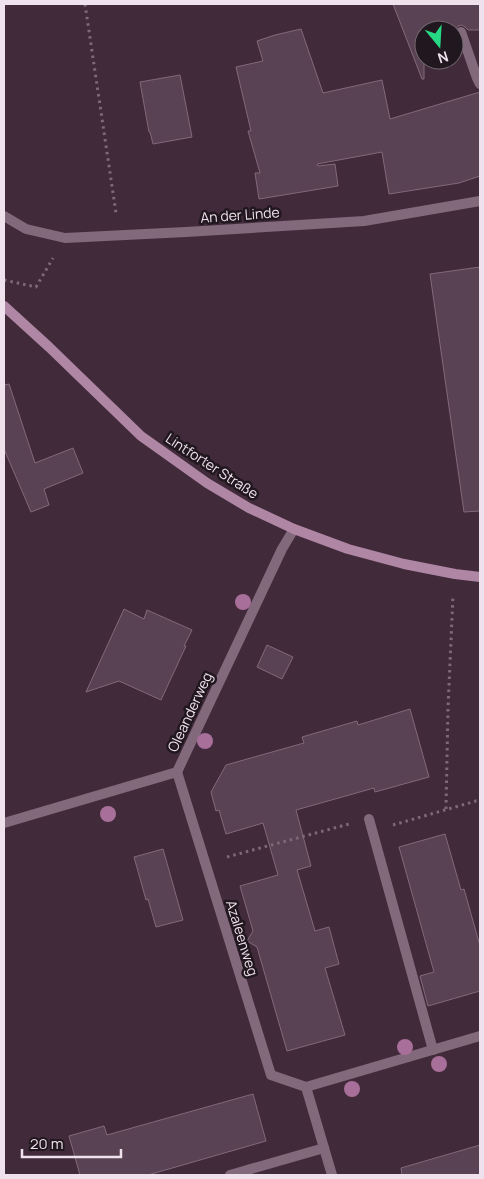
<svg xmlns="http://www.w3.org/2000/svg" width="484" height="1179" font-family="Manrope,sans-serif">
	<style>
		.building { fill: #594253; stroke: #82697b }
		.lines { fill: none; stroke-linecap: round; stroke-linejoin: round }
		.path { stroke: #7d6a78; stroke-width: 3; stroke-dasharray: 2.5 4; stroke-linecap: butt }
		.lane { stroke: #83697c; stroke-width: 10 }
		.street { stroke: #83697c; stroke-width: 10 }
		.secondary { stroke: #af86a4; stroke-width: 10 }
		.tree { fill: #a76f99 }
		.labels { text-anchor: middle; stroke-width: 5; stroke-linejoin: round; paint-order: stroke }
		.street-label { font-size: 14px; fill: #f0e2ec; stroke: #21171f }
	</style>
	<rect width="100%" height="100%" fill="#412b3b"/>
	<g class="building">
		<polygon points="393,4 480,4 480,30 468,30 465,27 462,25 458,26 455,30 424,30 424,79 422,79"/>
		<polygon points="301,29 323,93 382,80 390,119 480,92 480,176 459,183 389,194 382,152 317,164 318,166 335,164 338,186 259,199 255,173 260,173 248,131 251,131 236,67 263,61 257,41 275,35"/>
		<polygon points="180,75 192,137 153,144 150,132 149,132 140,82"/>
		<polygon points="480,267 480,511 464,512 430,274"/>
		<polygon points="9,384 35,463 73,448 83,473 44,489 49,505 31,512 4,449 4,385"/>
		<polygon points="124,609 144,619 147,610 192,630 184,646 186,646 161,700 119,681 86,692"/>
		<polygon points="267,645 293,657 282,679 257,667"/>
		<polygon points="410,709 429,777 375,792 374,788 296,810 311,866 297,870 315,931 329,927 339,964 325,968 345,1035 287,1051 257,947 247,941 253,931 240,886 278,875 263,823 226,834 219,810 216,811 211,792 226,765 304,743 302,737 357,721 358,725"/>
		<polygon points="445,834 461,890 464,889 480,946 480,991 428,1006 420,976 434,972 399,847"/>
		<polygon points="163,849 183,920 156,927 148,899 146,900 134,857"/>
		<polygon points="253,1094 266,1141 148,1175 80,1175 69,1136 104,1126 107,1135"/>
		<polygon points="480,1145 480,1175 402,1175 401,1168"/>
	</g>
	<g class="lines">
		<g class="path">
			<polyline points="85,4 116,213"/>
			<polyline points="4,280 36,287 53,258"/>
			<polyline points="446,809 448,708 453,595"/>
			<polyline points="393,825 476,801 480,801"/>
			<polyline points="227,857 349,824"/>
		</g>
		<g class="lane">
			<polyline points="461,32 477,78 480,84"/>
			<polyline points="369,819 433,1050"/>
		</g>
		<g class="street">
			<polyline points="4,216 26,229 65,238 186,232 364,221 480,201"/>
			<polyline points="177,772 271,1075 306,1087 332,1175"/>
			<polyline points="4,823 177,772 282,549 294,529"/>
			<polyline points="306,1087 480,1036"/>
			<polyline points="230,1175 324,1148"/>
		</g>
		<polyline class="secondary" points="4,306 49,347 141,436 207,483 249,508 294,529 348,549 404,564 455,574 480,577"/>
	</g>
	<g class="tree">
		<circle cx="243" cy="602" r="8"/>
		<circle cx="205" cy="741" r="8"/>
		<circle cx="108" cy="814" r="8"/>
		<circle cx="405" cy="1047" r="8"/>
		<circle cx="439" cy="1064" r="8"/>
		<circle cx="352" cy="1089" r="8"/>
	</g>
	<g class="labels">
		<g class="street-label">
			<text transform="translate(240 215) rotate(-4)" y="5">An der Linde</text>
			<text transform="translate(212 466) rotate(33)" y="5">Lintforter Straße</text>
			<text transform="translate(190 712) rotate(-65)" y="5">Oleanderweg</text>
			<text transform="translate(242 938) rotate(73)" y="5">Azaleenweg</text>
		</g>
	</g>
	<rect width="484" height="1179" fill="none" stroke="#f0e2ec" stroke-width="10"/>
	<g transform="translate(439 45) rotate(162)"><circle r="24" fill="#21171f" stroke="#746871"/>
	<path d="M0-4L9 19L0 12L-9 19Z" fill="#27d885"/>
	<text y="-8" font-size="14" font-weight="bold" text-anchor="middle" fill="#f0e2ec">N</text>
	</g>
	<path d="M22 1149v8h99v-8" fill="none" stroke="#f0e2ec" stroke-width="2.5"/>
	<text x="30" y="1149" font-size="15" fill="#f0e2ec" stroke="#21171f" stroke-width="4" paint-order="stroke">20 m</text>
</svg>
